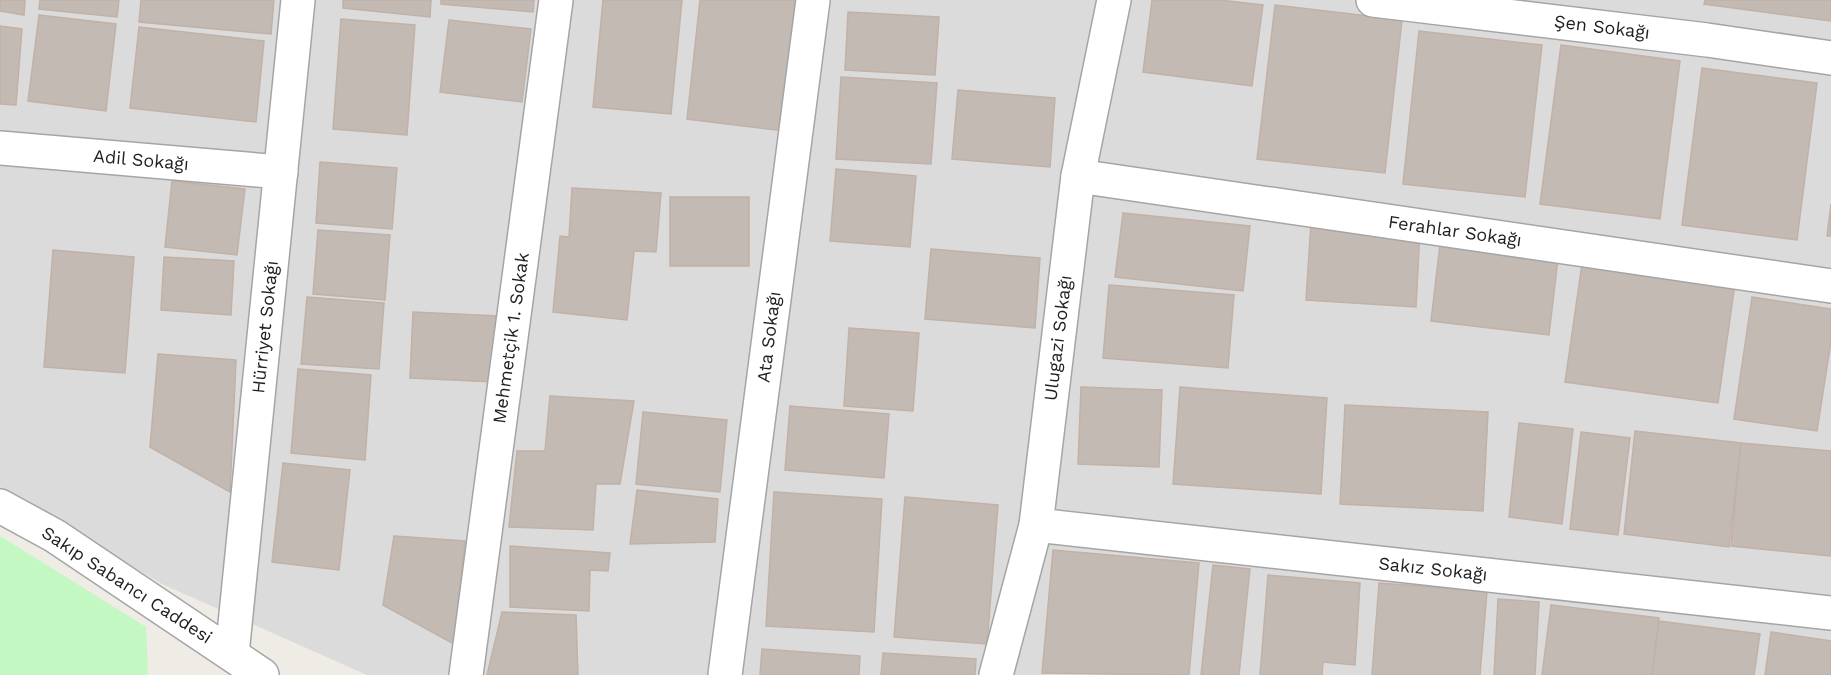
<svg xmlns="http://www.w3.org/2000/svg" width="1831" height="675" font-family="'Work Sans',sans-serif">
	<style>
		.residential { fill: #dcdbdb }
		.park { fill: #c3f8c3 }
		.building { fill: #c4bab4; stroke: #c1b1a7; stroke-width: 1.5 }
		.lines { fill: none; stroke-linecap: round; stroke-linejoin: round }
		.minor-casing { stroke: #a5a5a5; stroke-width: 36 }
		.minor { stroke: #fff; stroke-width: 33 }
		.labels { text-anchor: middle; stroke-width: 4.5; stroke-linejoin: round; paint-order: stroke }
		.street-label { font-size: 18px; fill: #1e1e1e; stroke: #fff }
	</style>
	<rect width="100%" height="100%" fill="#efebe5"/>
	<polygon class="residential" points="0,0 1831,0 1831,675 367,675 162,584 0,487"/>
	<polygon class="park" points="0,536 146,627 148,675 0,675"/>
	<g class="building">
		<polygon points="0,0 25,0 24,15 0,11"/>
		<polygon points="40,0 119,0 117,17 39,9"/>
		<polygon points="141,0 274,0 271,34 139,22"/>
		<polygon points="343,0 431,0 430,17 343,8"/>
		<polygon points="441,0 534,0 533,12 441,4"/>
		<polygon points="603,0 682,0 671,114 593,107"/>
		<polygon points="700,0 800,0 785,131 687,119"/>
		<polygon points="1152,0 1220,0 1263,5 1252,86 1143,72"/>
		<polygon points="1705,0 1831,0 1831,21 1704,4"/>
		<polygon points="1275,5 1402,20 1385,173 1257,159"/>
		<polygon points="848,12 939,17 935,75 845,70"/>
		<polygon points="39,15 116,24 106,111 28,101"/>
		<polygon points="341,19 415,25 407,135 333,129"/>
		<polygon points="449,20 531,29 522,102 440,92"/>
		<polygon points="0,26 22,29 16,105 0,104"/>
		<polygon points="139,27 264,41 256,122 130,108"/>
		<polygon points="1419,31 1542,45 1525,197 1403,184"/>
		<polygon points="1561,45 1680,61 1660,219 1540,204"/>
		<polygon points="1702,68 1817,83 1797,240 1682,225"/>
		<polygon points="841,77 937,83 931,164 836,159"/>
		<polygon points="958,90 1055,98 1050,167 952,159"/>
		<polygon points="320,162 397,168 392,229 316,223"/>
		<polygon points="836,169 916,176 910,247 830,241"/>
		<polygon points="172,181 245,189 237,255 165,247"/>
		<polygon points="572,188 661,193 656,252 634,251 627,320 553,312 560,236 569,237"/>
		<rect x="670" y="197" width="79" height="69"/>
		<polygon points="1831,204 1831,236 1827,236"/>
		<polygon points="1123,213 1250,226 1243,291 1115,277"/>
		<polygon points="1311,223 1420,230 1416,307 1306,300"/>
		<polygon points="318,230 390,235 385,300 313,294"/>
		<polygon points="1440,244 1558,259 1549,335 1431,321"/>
		<polygon points="931,249 1040,258 1035,328 925,319"/>
		<polygon points="53,250 134,257 125,373 44,367"/>
		<polygon points="164,257 234,261 231,315 161,310"/>
		<polygon points="1582,264 1735,284 1718,403 1565,382"/>
		<polygon points="1109,285 1234,295 1228,368 1103,358"/>
		<polygon points="307,297 384,303 379,369 301,364"/>
		<polygon points="1752,297 1831,309 1831,341 1817,431 1734,419"/>
		<polygon points="413,312 499,316 494,382 410,378"/>
		<polygon points="849,328 919,333 913,411 844,406"/>
		<polygon points="158,354 236,360 230,492 150,447"/>
		<polygon points="298,369 371,375 365,460 291,453"/>
		<polygon points="1081,387 1162,390 1159,467 1078,464"/>
		<polygon points="1180,387 1327,398 1321,494 1173,484"/>
		<polygon points="550,396 634,401 620,484 596,484 593,530 509,527 517,451 545,451"/>
		<polygon points="1345,405 1488,412 1483,511 1340,504"/>
		<polygon points="790,406 889,414 884,478 785,470"/>
		<polygon points="643,412 727,420 720,492 636,484"/>
		<polygon points="1519,423 1573,429 1562,524 1509,517"/>
		<polygon points="1635,431 1741,443 1729,547 1624,534"/>
		<polygon points="1581,432 1630,438 1618,535 1570,529"/>
		<polygon points="1741,443 1831,451 1831,556 1731,546"/>
		<polygon points="283,463 350,470 339,570 272,562"/>
		<polygon points="637,490 718,499 715,542 630,544"/>
		<polygon points="774,492 882,499 874,632 766,626"/>
		<polygon points="905,497 998,505 987,644 894,637"/>
		<polygon points="394,536 465,541 454,644 383,605"/>
		<polygon points="510,546 610,553 608,571 590,570 589,611 510,607"/>
		<polygon points="1053,550 1199,563 1189,675 1042,673"/>
		<polygon points="1213,565 1250,569 1239,675 1201,675"/>
		<polygon points="1268,575 1360,583 1355,665 1323,662 1322,675 1260,675"/>
		<polygon points="1379,583 1487,591 1480,675 1372,675"/>
		<polygon points="1498,599 1539,602 1535,675 1494,675"/>
		<polygon points="1551,605 1659,618 1652,675 1542,675"/>
		<polygon points="502,612 576,615 578,675 487,675"/>
		<polygon points="1659,621 1760,634 1754,675 1652,675"/>
		<polygon points="1771,632 1831,641 1831,675 1765,675"/>
		<polygon points="762,649 860,656 859,675 760,675"/>
		<polygon points="883,653 976,659 975,675 881,675"/>
	</g>
	<g class="lines">
		<g class="minor-casing">
			<g id="minor">
				<polyline points="1373,0 1707,40 1831,58"/>
				<polyline points="0,148 281,172"/>
				<polyline points="1078,176 1831,286"/>
				<polyline points="0,506 55,536 262,675"/>
				<polyline points="1036,525 1831,613"/>
				<polyline points="232,654 298,0"/>
				<polyline points="466,675 556,0"/>
				<polyline points="725,675 813,0"/>
				<polyline points="996,675 1036,525 1078,176 1114,0"/>
			</g>
		</g>
		<use href="#minor" class="minor"/>
	</g>
	<g class="labels">
		<g class="street-label">
			<text transform="translate(1602 27) rotate(7)" y="6">Şen Sokağı</text>
			<text transform="translate(141 160) rotate(5)" y="6">Adil Sokağı</text>
			<text transform="translate(1455 231) rotate(8)" y="6">Ferahlar Sokağı</text>
			<text transform="translate(265 327) rotate(-84)" y="6">Hürriyet Sokağı</text>
			<text transform="translate(769 337) rotate(-83)" y="6">Ata Sokağı</text>
			<text transform="translate(511 338) rotate(-82)" y="6">Mehmetçik 1. Sokak</text>
			<text transform="translate(1058 338) rotate(-83)" y="6">Ulugazi Sokağı</text>
			<text transform="translate(1433 569) rotate(6)" y="6">Sakız Sokağı</text>
			<text transform="translate(127 585) rotate(33)" y="6">Sakıp Sabancı Caddesi</text>
		</g>
	</g>
</svg>
